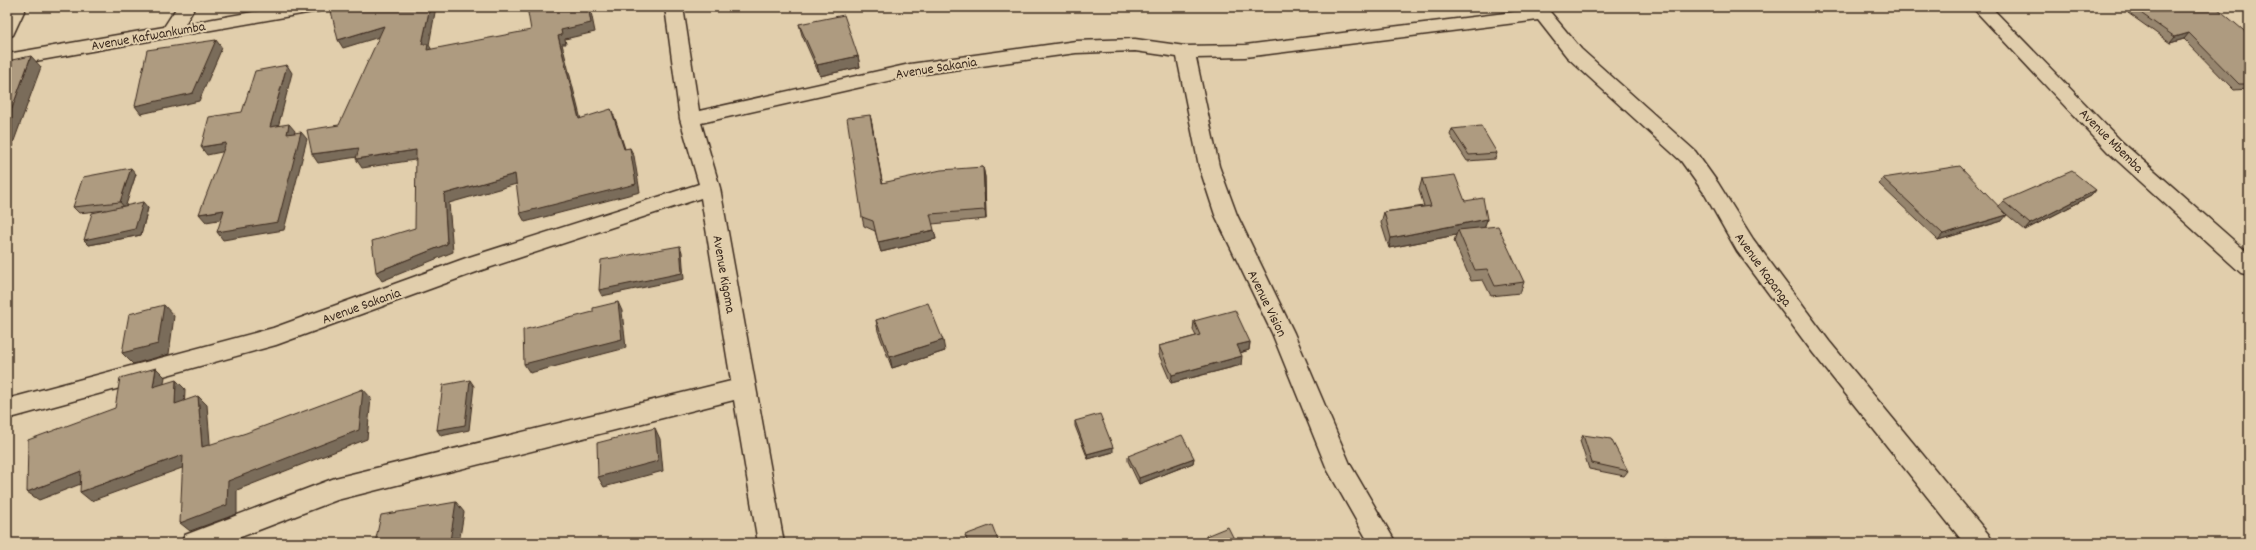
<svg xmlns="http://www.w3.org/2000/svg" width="2256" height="550" font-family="Dekko,sans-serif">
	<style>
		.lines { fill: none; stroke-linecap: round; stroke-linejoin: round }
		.street-casing { stroke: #3b2a1e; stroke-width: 3 }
		.street { fill: #e1ceac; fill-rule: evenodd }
		.wall { fill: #96856e; stroke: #3b2a1e }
		.shaded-wall { fill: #7a6c5a; stroke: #3b2a1e }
		.building { fill: #ae9b80; stroke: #3b2a1e }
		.labels { text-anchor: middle; stroke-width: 4; stroke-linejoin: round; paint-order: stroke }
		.street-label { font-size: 14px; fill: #3b2a1e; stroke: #e1ceac }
	</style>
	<rect width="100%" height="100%" fill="#e1ceac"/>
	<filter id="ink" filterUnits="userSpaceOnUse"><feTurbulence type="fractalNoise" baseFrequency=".025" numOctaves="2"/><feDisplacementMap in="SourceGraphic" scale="8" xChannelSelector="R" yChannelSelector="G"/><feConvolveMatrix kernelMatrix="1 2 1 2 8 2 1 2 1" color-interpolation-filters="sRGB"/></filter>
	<g filter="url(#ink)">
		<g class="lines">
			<g class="street-casing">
				<g id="street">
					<polygon points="8,7 26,7 13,35 7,37"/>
					<polygon points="177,7 195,7 185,24 281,7 322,7 319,11 313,12 7,66 7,54 164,27"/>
					<polygon points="665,7 683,7 699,111 910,64 1076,41 1135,39 1185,46 1245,45 1530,10 1528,7 1546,7 1581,49 1695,151 1718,183 1753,239 1829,341 1989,535 1993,543 1964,543 1813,353 1737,251 1704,193 1681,161 1567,57 1538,20 1245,57 1196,58 1219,166 1237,215 1294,333 1350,464 1396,543 1369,543 1327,469 1272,333 1215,215 1199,166 1177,57 1135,51 1076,53 910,76 701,123 720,188 784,543 758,543 734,400 337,500 225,543 181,543 185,535 335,478 731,381 701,198 482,270 276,345 7,419 7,399 273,328 466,258 699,184 680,119"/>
					<polygon points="1972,7 1991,7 2122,142 2249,254 2249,275 2241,273 2108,152"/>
				</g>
			</g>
			<use href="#street" class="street"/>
		</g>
		<g class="wall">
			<polygon points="2132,7 2249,35 2249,89 2234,90 2184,39 2170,43 2128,13"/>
			<polygon points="799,24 858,56 860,67 820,76 802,35"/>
			<polygon points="870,115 882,183 983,167 985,177 986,219 932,224 936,239 881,252 875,231 864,226 862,217"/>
			<polygon points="1452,129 1497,153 1495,159 1467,161 1450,135"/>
			<polygon points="136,174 125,206 148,208 141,235 89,245 84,240 106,210 79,213 73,207"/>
			<polygon points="1883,178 1999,206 2003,201 2096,190 2091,196 2025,230 2005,213 2002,221 1938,240 1879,184"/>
			<polygon points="1422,179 1465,201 1487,219 1484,228 1524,282 1520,293 1491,296 1483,280 1471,281 1454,241 1456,235 1389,248 1381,223 1384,212 1424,206 1419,190"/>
			<polygon points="876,320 945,351 892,368 878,331"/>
			<polygon points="1194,321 1250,342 1249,350 1240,353 1241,365 1171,383 1159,355 1159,346 1196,336 1193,330"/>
			<polygon points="1075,421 1113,452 1088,459 1075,426"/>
			<polygon points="1583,435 1628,471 1624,476 1589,469 1580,441"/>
			<polygon points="1128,456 1194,458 1193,463 1139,484 1128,461"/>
			<polygon points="1206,536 1236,543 1206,543"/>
		</g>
		<g class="shaded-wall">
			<polygon points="430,7 436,7 429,45 433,52 427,51 422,44"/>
			<polygon points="588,7 590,7 595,32 565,39 566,44 562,44 583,128 579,119 558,36 561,30"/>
			<polygon points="384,26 389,34 343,48 338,40"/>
			<polygon points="2189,33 2184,39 2170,43 2175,37"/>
			<polygon points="216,40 222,48 199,101 141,114 135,106"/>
			<polygon points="31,56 41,67 11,149 7,150 7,122"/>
			<polygon points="858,56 860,67 820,76 817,65"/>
			<polygon points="287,65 292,73 276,135 270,127"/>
			<polygon points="611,109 615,118 628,158 624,149"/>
			<polygon points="870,115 872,124 884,192 882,183"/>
			<polygon points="289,124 295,131 292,141 287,134"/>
			<polygon points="301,132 307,139 284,230 223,240 217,232"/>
			<polygon points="226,143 231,150 207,155 201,147"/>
			<polygon points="359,148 364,156 318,163 312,154"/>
			<polygon points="630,148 634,156 640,192 525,222 520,213"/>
			<polygon points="416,150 421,159 362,168 356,159"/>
			<polygon points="983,167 985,177 986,219 985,210"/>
			<polygon points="131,168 136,174 125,208 120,202"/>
			<polygon points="515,174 520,183 449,203 453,252 382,281 376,272 447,244 444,194"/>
			<polygon points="2096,190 2091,196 2025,230 2030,224"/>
			<polygon points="143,202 148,208 141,235 89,245 84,240"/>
			<polygon points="224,210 230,218 206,222 199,214"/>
			<polygon points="2007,215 2002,221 1938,240 1943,234"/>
			<polygon points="1487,219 1484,230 1458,230 1456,235 1389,248 1391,238"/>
			<polygon points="934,230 936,239 881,252 878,242"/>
			<polygon points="680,246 682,252 684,279 602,296 599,290"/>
			<polygon points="618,302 622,311 626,348 530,373 524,364"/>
			<polygon points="164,305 174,316 169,354 133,364 122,353"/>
			<polygon points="943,340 945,351 892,368 890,357"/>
			<polygon points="1250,342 1249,350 1236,354 1237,345"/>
			<polygon points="1242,356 1241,365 1171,383 1172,375"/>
			<polygon points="156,368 165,377 162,396 153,387"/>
			<polygon points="176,380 185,389 184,414 175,404"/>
			<polygon points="470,380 474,386 469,430 441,436 437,430"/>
			<polygon points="363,389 371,398 367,439 237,490 237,514 190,531 180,523 228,481"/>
			<polygon points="198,396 207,405 211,455 202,447"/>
			<polygon points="655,428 660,439 663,471 604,487 598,477"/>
			<polygon points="1113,447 1113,452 1088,459 1087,454"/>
			<polygon points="183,455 193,464 91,501 80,492"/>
			<polygon points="1194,458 1193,463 1139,484 1139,478"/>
			<polygon points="81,471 91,480 39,500 27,492"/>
			<polygon points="456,502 464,512 459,543 437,543"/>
		</g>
		<g class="building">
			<polygon points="330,7 430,7 422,44 428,44 427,50 531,30 527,7 588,7 591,23 561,30 562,35 558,36 579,119 611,109 624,149 630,148 636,184 520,213 515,174 444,194 447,244 376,272 372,241 415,228 416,150 356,159 359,148 312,154 307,130 339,125 384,26 338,40"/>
			<polygon points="2132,7 2216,7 2249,35 2249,84 2239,84 2189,33 2175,37"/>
			<polygon points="844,15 858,56 817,65 799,24"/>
			<polygon points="216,40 193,93 135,106 147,50"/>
			<polygon points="31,56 7,122 7,61"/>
			<polygon points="287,65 270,127 289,124 287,134 301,132 278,222 217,232 224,210 199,214 226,143 201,147 209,117 242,112 255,71"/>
			<polygon points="870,115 882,183 941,170 983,167 985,210 930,214 934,230 878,242 873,221 862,217 847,118"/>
			<polygon points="1481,126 1497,153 1469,155 1452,129"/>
			<polygon points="1960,166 2007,215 1943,234 1883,178"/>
			<polygon points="131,168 120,202 73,207 83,177"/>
			<polygon points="2072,171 2096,190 2030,224 2003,201"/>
			<polygon points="1455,175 1465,201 1483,198 1487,219 1391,238 1384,212 1431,206 1422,179"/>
			<polygon points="143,202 135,229 84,240 92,213"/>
			<polygon points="1498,226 1524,282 1495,286 1487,269 1475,270 1458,230"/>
			<polygon points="680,246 682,273 599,290 601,260"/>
			<polygon points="618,302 622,339 524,364 523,330 593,312 593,308"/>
			<polygon points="928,303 943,340 890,357 876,320"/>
			<polygon points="164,305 158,344 122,353 129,314"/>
			<polygon points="1235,310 1250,342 1237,345 1242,356 1172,375 1159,346 1200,335 1194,321"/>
			<polygon points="156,368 153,387 176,380 175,404 198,396 202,447 246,433 363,389 359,430 228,481 227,505 180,523 183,455 80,492 81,471 27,492 28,440 115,408 120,378"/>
			<polygon points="470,380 465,425 437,430 443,385"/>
			<polygon points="1100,414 1113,447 1087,454 1075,421"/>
			<polygon points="655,428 658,461 598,477 597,443"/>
			<polygon points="1182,435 1194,458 1139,478 1128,456"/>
			<polygon points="1583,435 1611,439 1628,471 1592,463"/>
			<polygon points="456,502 450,541 437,543 375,543 381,515"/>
			<polygon points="992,525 999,543 968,543 965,535"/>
			<polygon points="1228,527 1236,543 1209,543 1206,536"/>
			<polygon points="1666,537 1671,543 1652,543"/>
		</g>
	</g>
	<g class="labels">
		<g class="street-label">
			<text transform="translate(148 35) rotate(-10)" y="5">Avenue Kafwankumba</text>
			<text transform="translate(936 67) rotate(-9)" y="5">Avenue Sakania</text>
			<text transform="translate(2112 140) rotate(45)" y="5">Avenue Mbemba</text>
			<text transform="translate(1764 269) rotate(54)" y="5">Avenue Kapanga</text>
			<text transform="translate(725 274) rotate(80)" y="5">Avenue Kigoma</text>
			<text transform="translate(1268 303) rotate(64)" y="5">Avenue Vision</text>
			<text transform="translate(361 305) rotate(-20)" y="5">Avenue Sakania</text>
		</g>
	</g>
	<rect width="2256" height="550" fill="none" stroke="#e1ceac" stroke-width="24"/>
	<rect x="12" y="12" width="2232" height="526" fill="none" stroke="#3b2a1e" stroke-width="1.5" filter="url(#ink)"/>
</svg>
